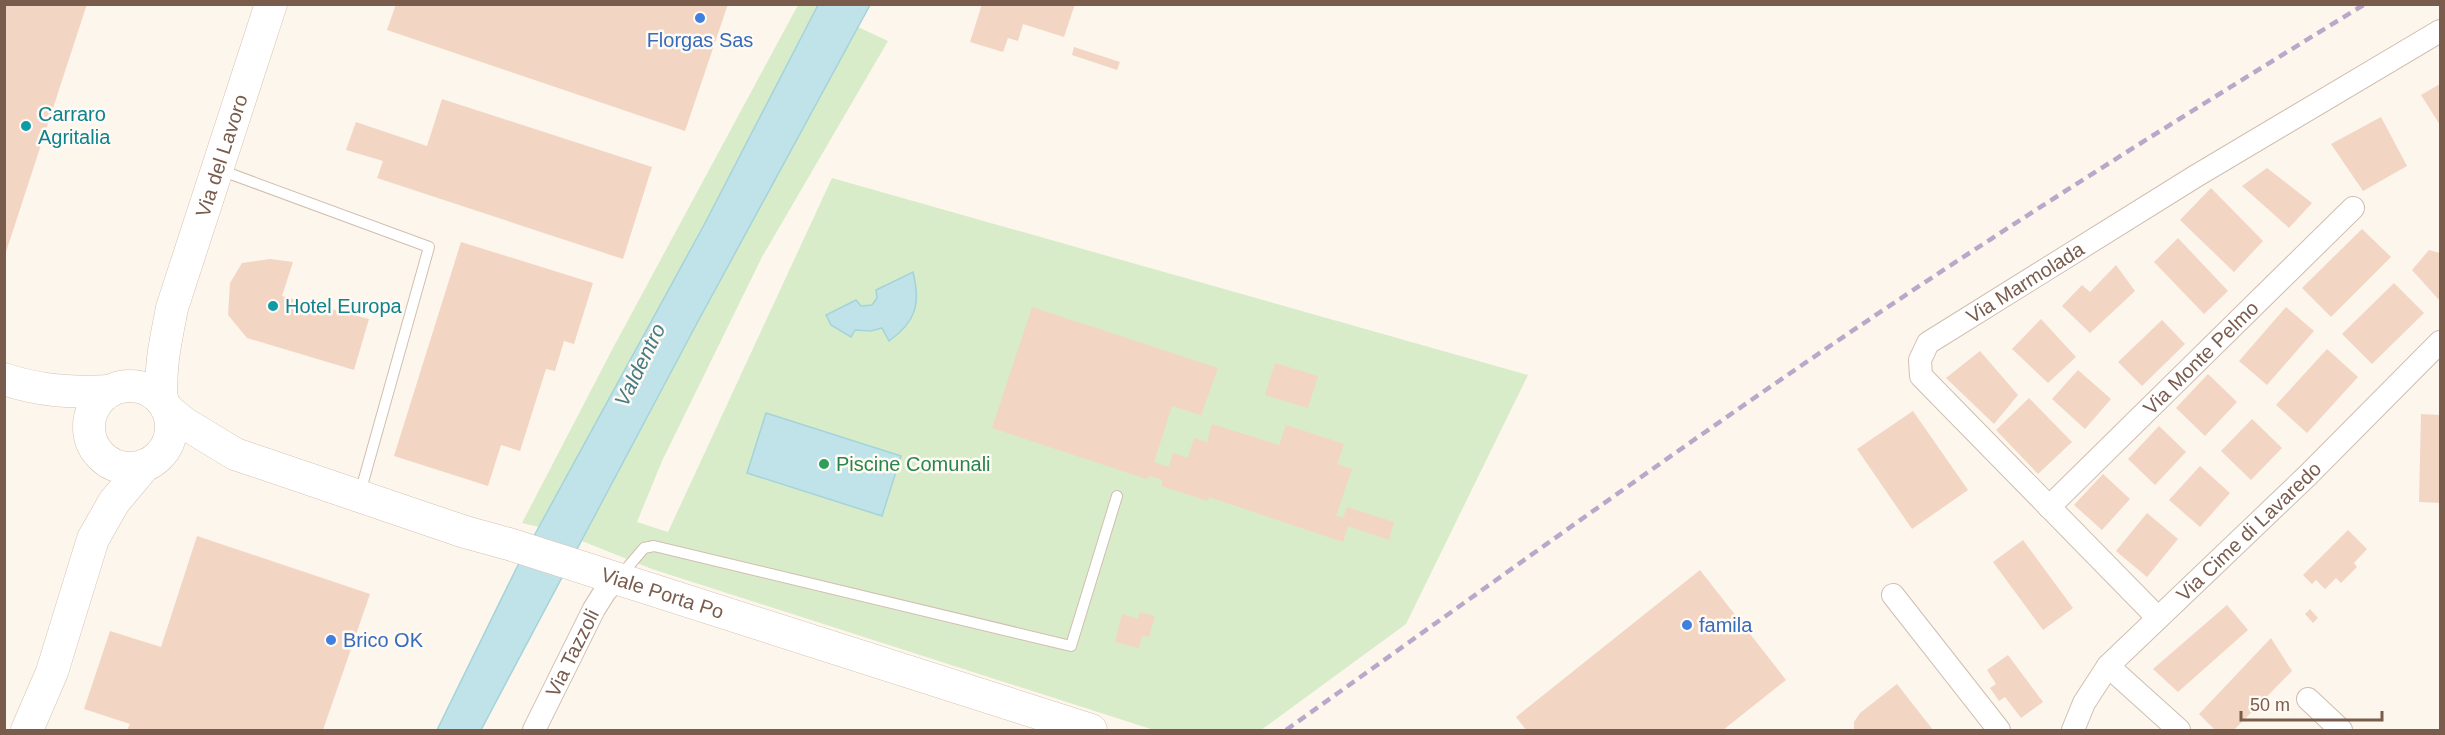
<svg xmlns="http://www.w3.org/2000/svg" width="2445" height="735" font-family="Helvetica,sans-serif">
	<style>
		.green { fill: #d8ecc9 }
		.water { fill: #bfe3e8; stroke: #a5d3da; stroke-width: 1.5 }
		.building { fill: #f3d5c3 }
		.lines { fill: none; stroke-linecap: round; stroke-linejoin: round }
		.lane-casing { stroke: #d1beb0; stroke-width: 12 }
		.street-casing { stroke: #d1beb0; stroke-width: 24 }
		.secondary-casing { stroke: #d6c0b0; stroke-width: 33 }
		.lane { stroke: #fff; stroke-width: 10 }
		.street { stroke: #fff; stroke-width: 22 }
		.secondary { stroke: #fff; stroke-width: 32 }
		.rail { stroke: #b9a8c9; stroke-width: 4.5; stroke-dasharray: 9 6; stroke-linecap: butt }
		.shop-dot { fill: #3f7fe0; stroke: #fffaf3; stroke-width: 2 }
		.culture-dot { fill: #0f9aa8; stroke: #fffaf3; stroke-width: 2 }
		.leisure-dot { fill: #2e9e5b; stroke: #fffaf3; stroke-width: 2 }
		.labels { text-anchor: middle; stroke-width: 5; stroke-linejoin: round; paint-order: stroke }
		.shop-label { font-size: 20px; fill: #366cbe; stroke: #fffaf3; text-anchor: start }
		.culture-label { font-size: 20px; fill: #0d838f; stroke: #fffaf3; text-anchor: start }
		.street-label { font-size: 20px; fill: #7a5c4d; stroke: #fffaf3 }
		.leisure-label { font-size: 20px; fill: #27864d; stroke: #fffaf3; text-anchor: start }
		.water-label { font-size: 21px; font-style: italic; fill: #437c86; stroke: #fffaf3 }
	</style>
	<rect width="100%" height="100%" fill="#fdf6ec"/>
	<g class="green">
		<polygon points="798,5 818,5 704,225 539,527 522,523 613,348"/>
		<polygon points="858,27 888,41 762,257 662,461 637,522 668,532 832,178 1528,375 1406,624 1261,730 1154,730 652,569 582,541 696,325"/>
	</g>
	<g class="water">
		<polygon points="818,5 870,5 696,325 481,730 437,730 517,567 704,225"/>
		<path d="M 913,272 C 921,304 916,322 889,341 L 882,328 L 871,331 L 855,330 L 851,337 L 831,325 L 826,315 L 856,300 L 861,306 L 872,305 L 877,298 L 876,290 Z"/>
		<polygon points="766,413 901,456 882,516 747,473"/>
	</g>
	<g class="building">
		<polygon points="4,4 87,4 5,255 4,255"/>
		<polygon points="396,4 728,4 685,131 387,30"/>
		<polygon points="982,4 1075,4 1064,37 1023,24 1018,41 1008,38 1003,52 970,42"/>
		<polygon points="1074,47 1120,62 1117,70 1072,55"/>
		<polygon points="2440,84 2440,125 2421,95"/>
		<polygon points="442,99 652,167 623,259 377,178 383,161 346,150 356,122 427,146"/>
		<polygon points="2381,117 2407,166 2363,191 2331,144"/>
		<polygon points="2267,168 2312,203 2289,228 2242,186"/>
		<polygon points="2211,188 2263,241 2234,272 2180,220"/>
		<polygon points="2362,229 2391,257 2331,317 2302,288"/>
		<polygon points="2178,238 2228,291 2204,314 2154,262"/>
		<polygon points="461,242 593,283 574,344 564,341 555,371 546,369 520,451 501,445 488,486 394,456"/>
		<polygon points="2429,250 2440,253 2440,301 2412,270"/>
		<polygon points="270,259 293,262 282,296 369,319 354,370 247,338 228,315 230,283 242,263"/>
		<polygon points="2116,265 2135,291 2090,333 2062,306 2082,285 2090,292"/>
		<polygon points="2394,283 2424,313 2372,364 2342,334"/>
		<polygon points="1032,307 1218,368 1201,415 1172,406 1154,462 1169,467 1173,453 1188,458 1194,438 1207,442 1212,424 1279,445 1286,425 1344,444 1337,464 1352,469 1336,516 1343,518 1347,507 1394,522 1389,540 1348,526 1343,542 1209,497 1208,501 1161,486 1163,480 1150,476 1146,479 992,428"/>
		<polygon points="2286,307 2314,331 2267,385 2239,361"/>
		<polygon points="2041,319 2076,357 2048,383 2012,349"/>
		<polygon points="2162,320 2185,344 2142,386 2118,362"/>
		<polygon points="2327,349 2358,377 2307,433 2276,405"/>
		<polygon points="1980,351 2018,395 1994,424 1946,378"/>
		<polygon points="1275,363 1318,376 1308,408 1265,395"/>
		<polygon points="2078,370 2111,399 2085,429 2052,399"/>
		<polygon points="2208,374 2237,402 2205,436 2176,408"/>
		<polygon points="2029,398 2072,442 2038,474 1996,430"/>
		<polygon points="1913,411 1968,490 1912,529 1857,449"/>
		<polygon points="2421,414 2440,415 2440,503 2419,502"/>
		<polygon points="2252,419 2282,448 2251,480 2221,451"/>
		<polygon points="2159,426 2186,452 2155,485 2128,459"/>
		<polygon points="2200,466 2230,493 2200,527 2169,500"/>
		<polygon points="2103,474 2130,499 2102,530 2074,505"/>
		<polygon points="2147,513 2178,539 2147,577 2116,551"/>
		<polygon points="2348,530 2367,549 2354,563 2357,567 2341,583 2336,578 2325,589 2316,580 2312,584 2303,575"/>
		<polygon points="197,536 370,594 323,730 127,730 130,724 84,709 110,631 161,647"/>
		<polygon points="2023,540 2073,608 2043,630 1993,562"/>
		<polygon points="1700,570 1786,680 1723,730 1526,730 1516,717"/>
		<polygon points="2227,605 2248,630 2178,692 2153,669"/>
		<polygon points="2310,609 2318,618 2313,623 2305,614"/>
		<polygon points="1140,612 1155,616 1149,637 1142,636 1139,648 1115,642 1122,614 1138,619"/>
		<polygon points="2271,638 2292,671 2234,730 2215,730 2199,714"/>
		<polygon points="2008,655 2043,702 2021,718 2005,697 1999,701 1990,688 1996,684 1987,670"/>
		<polygon points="1897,684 1933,730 1854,730 1854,722 1860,713"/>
	</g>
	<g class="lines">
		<g class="lane-casing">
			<g id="lane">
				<polyline points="220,170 429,247 360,493"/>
				<polyline points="621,575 644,548 654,546 1071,646 1117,496"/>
			</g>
		</g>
		<g class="street-casing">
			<g id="street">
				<path id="s1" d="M 2049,507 L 2353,208"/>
				<polyline points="1893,595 1999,730"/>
				<path id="s2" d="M 2158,618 L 1921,376 L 1920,360 L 1928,343 L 2196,176 L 2440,31"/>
				<polyline points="2108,666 2179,730"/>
				<polyline points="2308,699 2341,730"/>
				<path id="s3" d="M 534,730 L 594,609 L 606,590 L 617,580"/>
				<path id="s4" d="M 2073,730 L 2084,703 L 2108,666 L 2307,476 L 2440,342"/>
			</g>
		</g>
		<g class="secondary-casing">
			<g id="secondary">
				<path d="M 4,379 C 39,391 72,393 109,391"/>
				<circle cx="130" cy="427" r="41"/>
				<path id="s5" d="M 162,401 C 159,369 166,339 172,308 L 271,4"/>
				<path id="s6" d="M 168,410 L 184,423 L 235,454 L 465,532 L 509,544 L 1091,730"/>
				<polyline points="27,730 52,672 93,539 114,502 145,465"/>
			</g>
		</g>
		<use href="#lane" class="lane"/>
		<use href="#street" class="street"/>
		<use href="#secondary" class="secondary"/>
		<path class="rail" d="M 1286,730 C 1476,595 1664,458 1858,327 C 2024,215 2194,109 2365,4"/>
	</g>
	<g class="shop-dot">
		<circle cx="700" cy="18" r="6"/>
		<circle cx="1687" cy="625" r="6"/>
		<circle cx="331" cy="640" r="6"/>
	</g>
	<g class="culture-dot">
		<circle cx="26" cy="126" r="6"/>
		<circle cx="273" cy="306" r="6"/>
	</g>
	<circle class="leisure-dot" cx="824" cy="464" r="6"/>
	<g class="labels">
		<g class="shop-label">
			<text x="700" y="47" text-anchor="middle">Florgas Sas</text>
			<text x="1699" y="632">famila</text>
			<text x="343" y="647">Brico OK</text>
		</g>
		<g class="culture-label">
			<text x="38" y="121">Carraro<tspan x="38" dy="23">Agritalia</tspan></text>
			<text x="285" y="313">Hotel Europa</text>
		</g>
		<g class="street-label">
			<text dy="7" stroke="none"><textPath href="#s5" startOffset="254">Via del Lavoro</textPath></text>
			<text dy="7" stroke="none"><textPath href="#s2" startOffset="488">Via Marmolada</textPath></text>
			<text dy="7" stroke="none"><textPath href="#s1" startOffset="213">Via Monte Pelmo</textPath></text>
			<text dy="7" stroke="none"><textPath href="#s4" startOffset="268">Via Cime di Lavaredo</textPath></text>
			<text dy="7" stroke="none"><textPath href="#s6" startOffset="530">Viale Porta Po</textPath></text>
			<text dy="7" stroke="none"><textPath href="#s3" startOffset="86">Via Tazzoli</textPath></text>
		</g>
		<g class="leisure-label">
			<text x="836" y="471">Piscine Comunali</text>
		</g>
		<g class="water-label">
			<text transform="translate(640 365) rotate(-64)" y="7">Valdentro</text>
		</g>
	</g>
	<rect width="2445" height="735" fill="none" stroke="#7a5c4d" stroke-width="12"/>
	<path d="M2241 711v9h141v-9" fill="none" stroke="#7a5c4d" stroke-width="3"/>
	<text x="2250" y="711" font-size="18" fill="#7a5c4d" stroke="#fffaf3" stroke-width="4.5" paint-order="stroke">50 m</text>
</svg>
